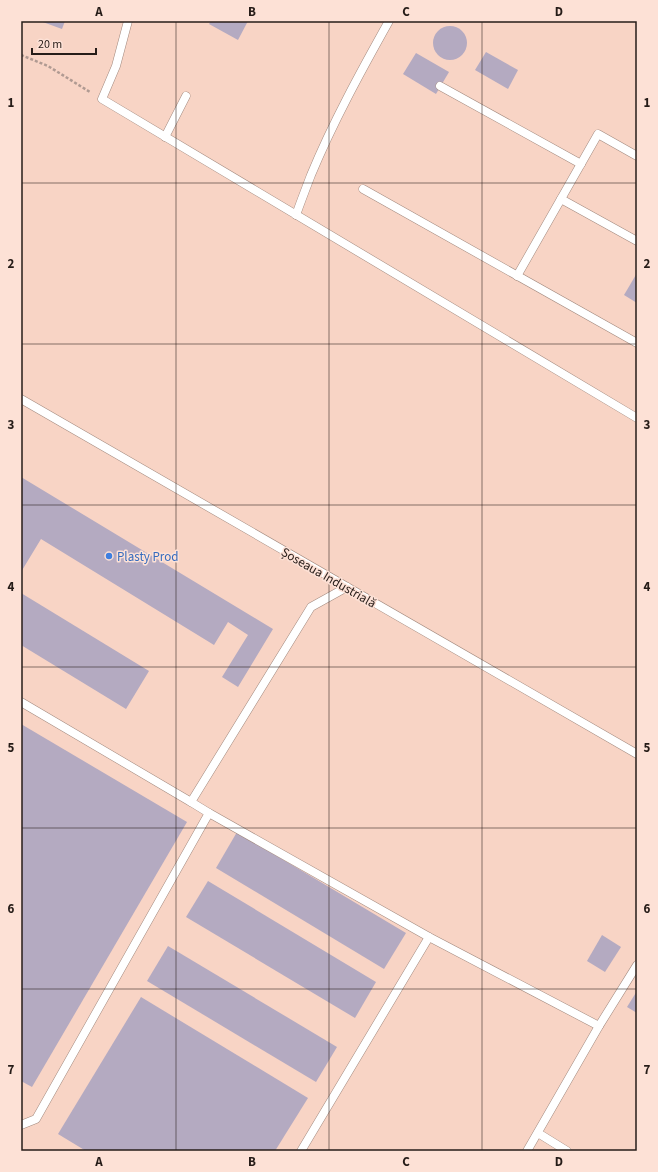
<svg xmlns="http://www.w3.org/2000/svg" width="658" height="1172" font-family="'Source Sans 3',sans-serif">
	<style>
		.built { fill: #f8d4c5 }
		.building { fill: #b4aac1 }
		.lines { fill: none; stroke-linecap: round; stroke-linejoin: round }
		.service-casing { stroke: #a38a7f; stroke-width: 9 }
		.path { stroke: #b09a92; stroke-width: 2.5; stroke-dasharray: 3 2; stroke-linecap: butt }
		.service { stroke: #fff; stroke-width: 8 }
		.grid { fill: none; stroke: #261c18; stroke-width: 1; stroke-opacity: 0.55 }
		.shop-dot { fill: #3f7fe0; stroke: #fde1d6; stroke-width: 1.5 }
		.labels { text-anchor: middle; stroke-width: 3; stroke-linejoin: round; paint-order: stroke }
		.shop-label { font-size: 13px; fill: #366cbe; stroke: #fde1d6; text-anchor: start }
		.street-label { font-size: 13px; fill: #261c18; stroke: #fde1d6 }
		.neatline { fill: none; stroke: #261c18; stroke-width: 1.5 }
		.grid-label { font-size: 13px; text-anchor: middle; font-weight: bold; fill: #261c18 }
	</style>
	<rect width="100%" height="100%" fill="#fde1d6"/>
	<rect class="built" x="21" y="21" width="616" height="1130"/>
	<g class="building">
		<polygon points="40,21 65,21 62,29"/>
		<polygon points="211,21 248,21 238,40 209,24"/>
		<circle cx="450" cy="43" r="17"/>
		<polygon points="486,52 518,70 508,89 475,70"/>
		<polygon points="416,53 449,72 436,94 403,74"/>
		<polygon points="637,273 637,303 624,295"/>
		<polygon points="21,477 273,629 238,687 222,677 248,635 228,622 214,645 41,539 21,572"/>
		<polygon points="21,593 149,671 126,709 21,645"/>
		<polygon points="21,724 187,822 32,1087 21,1081"/>
		<polygon points="237,832 406,933 384,969 216,868"/>
		<polygon points="208,881 376,982 355,1018 186,917"/>
		<polygon points="602,935 621,947 605,972 587,961"/>
		<polygon points="168,946 337,1047 316,1082 147,981"/>
		<polygon points="637,991 637,1013 627,1007"/>
		<polygon points="141,997 308,1098 275,1151 86,1151 58,1134"/>
	</g>
	<g class="lines">
		<g class="service-casing">
			<g id="service">
				<polyline points="128,21 116,66 102,99 637,418"/>
				<polyline points="440,86 581,164"/>
				<polyline points="165,137 186,96"/>
				<polyline points="363,189 637,343"/>
				<polyline points="561,199 637,241"/>
				<path d="M 296,215 C 301,201 306,188 311,175 C 333,122 361,71 389,21"/>
				<polyline points="517,276 598,134 637,156"/>
				<polyline points="21,399 637,754"/>
				<polyline points="21,702 191,802"/>
				<polyline points="209,813 429,937 599,1026"/>
				<polyline points="21,1125 36,1119 209,813 191,802 311,607 347,587"/>
				<polyline points="538,1133 567,1151"/>
				<polyline points="301,1151 429,937"/>
				<polyline points="527,1151 599,1026 637,965"/>
			</g>
		</g>
		<polyline class="path" points="21,55 48,66 90,92"/>
		<use href="#service" class="service"/>
	</g>
	<path class="grid" d="M 176,21 L 176,1151M 329,21 L 329,1151M 482,21 L 482,1151M 21,183 L 637,183M 21,344 L 637,344M 21,505 L 637,505M 21,667 L 637,667M 21,828 L 637,828M 21,989 L 637,989"/>
	<circle class="shop-dot" cx="109" cy="556" r="4"/>
	<g class="labels">
		<g class="shop-label">
			<text x="117" y="561">Plasty Prod</text>
		</g>
		<g class="street-label">
			<text transform="translate(329 577) rotate(30)" y="5">Șoseaua Industrială</text>
		</g>
	</g>
	<rect width="658" height="1172" fill="none" stroke="#fde1d6" stroke-width="44"/>
	<path d="M32 48v6h64v-6" fill="none" stroke="#261c18" stroke-width="2"/>
	<text x="38" y="48" font-size="12" fill="#261c18" stroke="#fde1d6" stroke-width="3" paint-order="stroke">20 m</text>
	<rect x="22" y="22" width="614" height="1128" class="neatline"/>
	<g class="grid-label">
		<text x="99" y="16">A</text>
		<text x="252" y="16">B</text>
		<text x="406" y="16">C</text>
		<text x="559" y="16">D</text>
		<text x="11" y="107">1</text>
		<text x="647" y="107">1</text>
		<text x="11" y="268">2</text>
		<text x="647" y="268">2</text>
		<text x="11" y="429">3</text>
		<text x="647" y="429">3</text>
		<text x="11" y="591">4</text>
		<text x="647" y="591">4</text>
		<text x="11" y="752">5</text>
		<text x="647" y="752">5</text>
		<text x="11" y="913">6</text>
		<text x="647" y="913">6</text>
		<text x="11" y="1074">7</text>
		<text x="647" y="1074">7</text>
		<text x="99" y="1166">A</text>
		<text x="252" y="1166">B</text>
		<text x="406" y="1166">C</text>
		<text x="559" y="1166">D</text>
	</g>
</svg>
